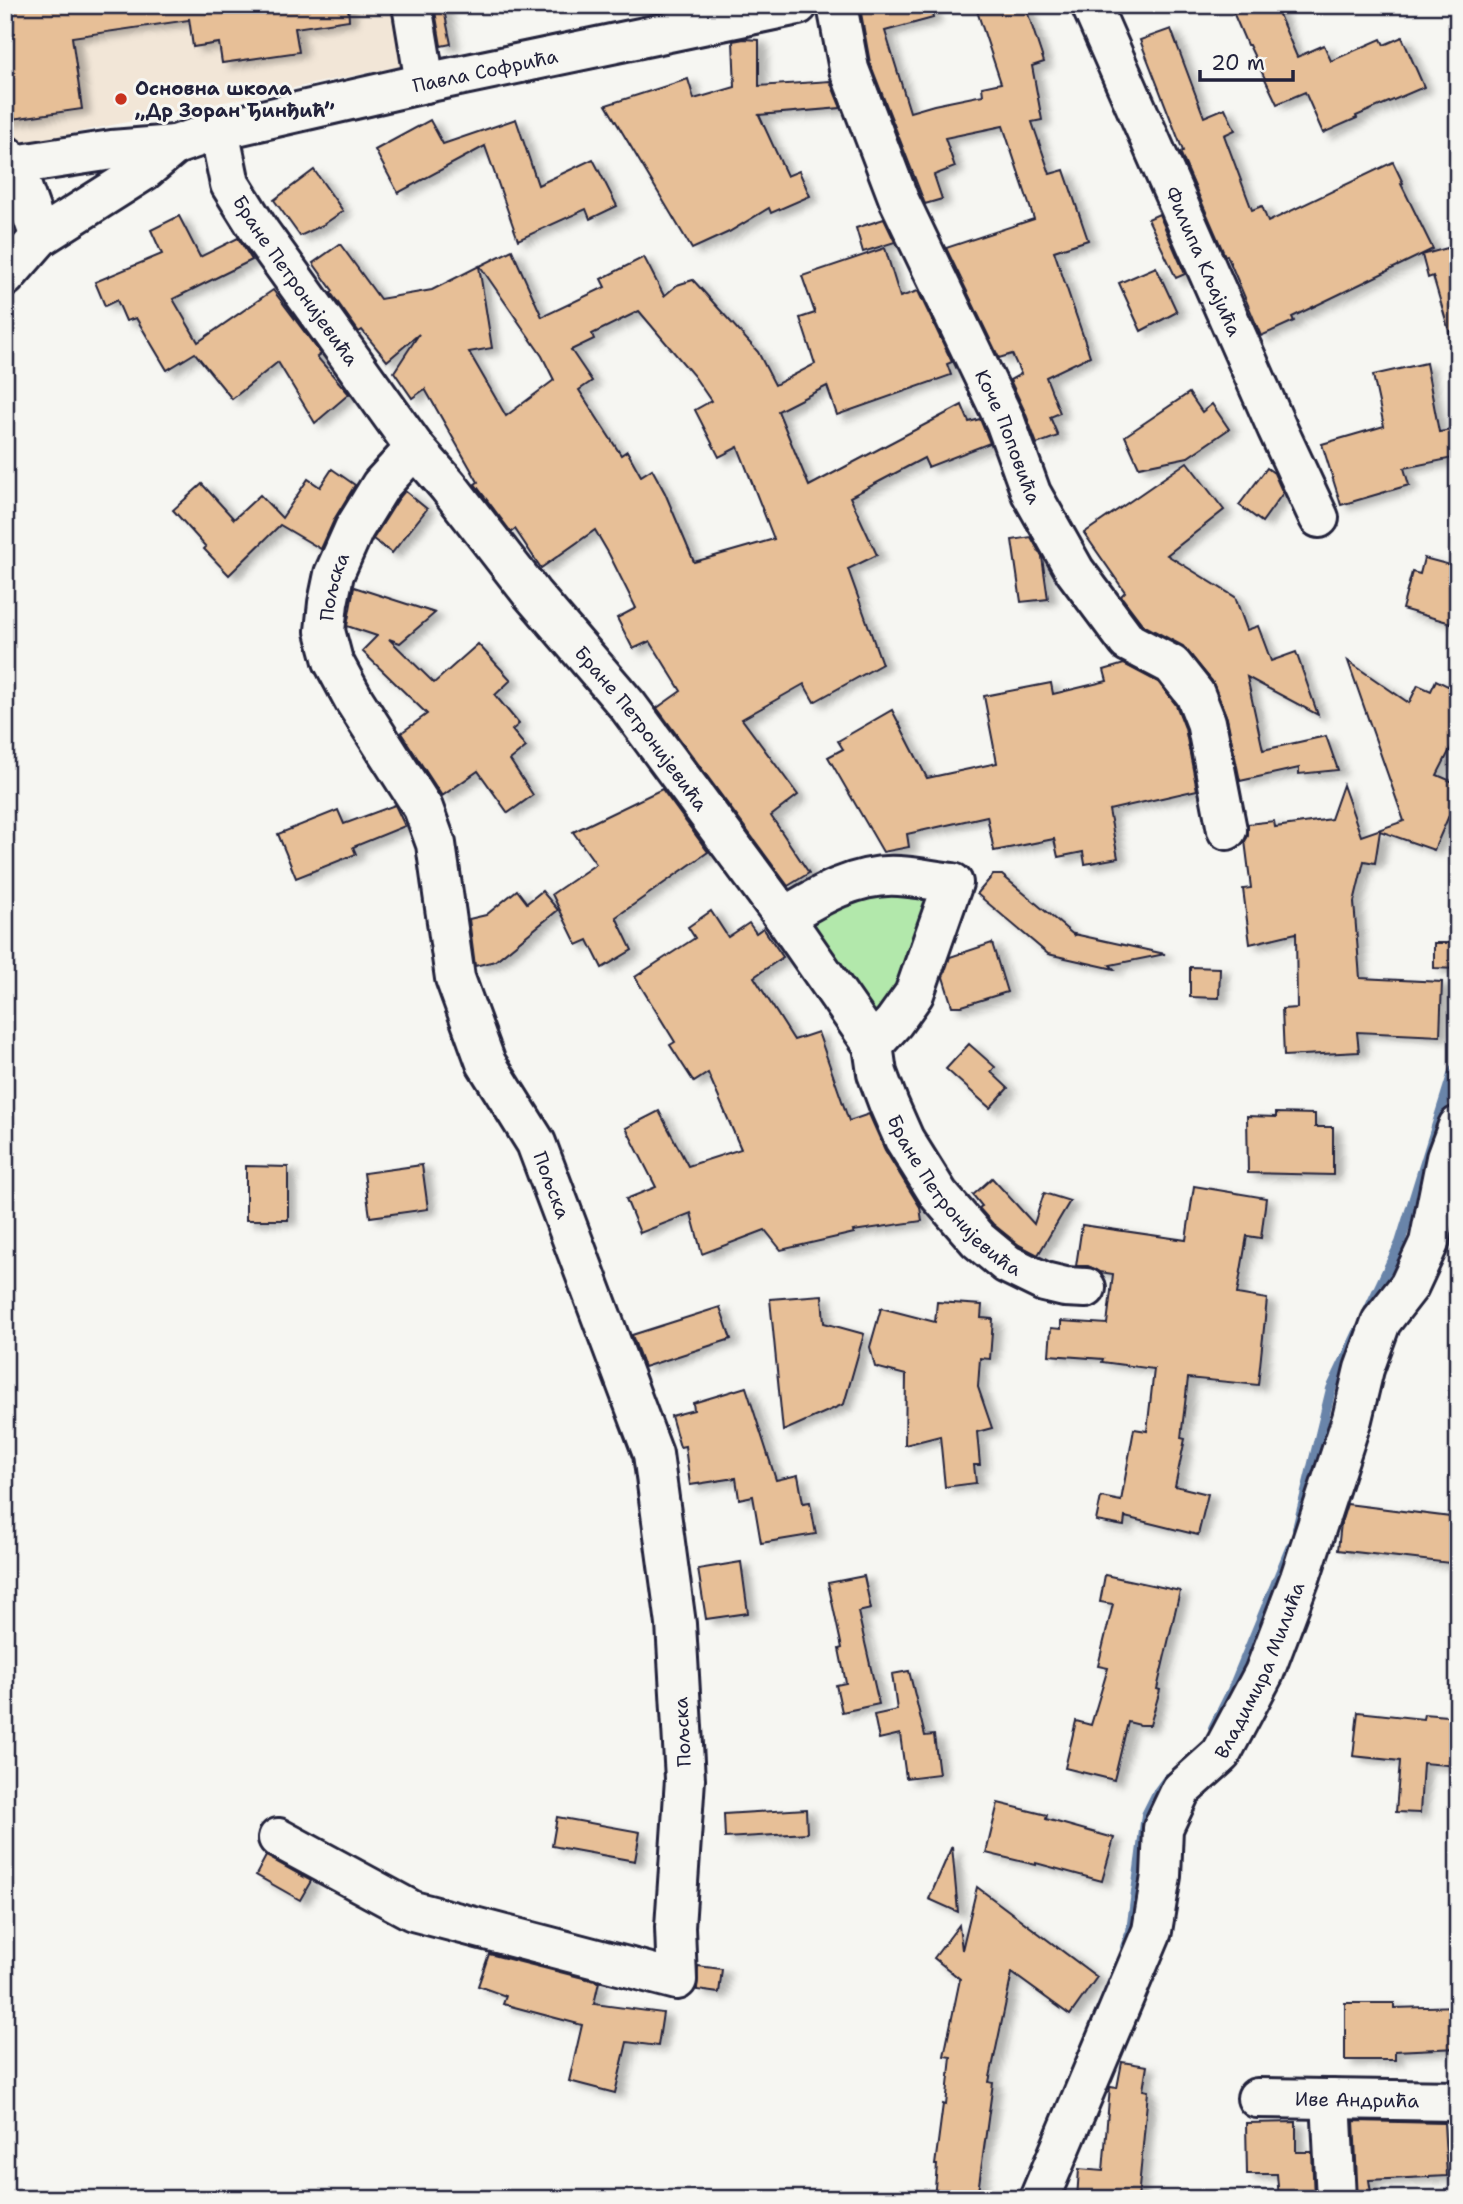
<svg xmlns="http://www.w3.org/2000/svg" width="1463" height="2204" font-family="'Shantell Sans',sans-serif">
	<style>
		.built { fill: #f2e6d7 }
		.green { fill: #b2e8ab; stroke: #6a8573; stroke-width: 2 }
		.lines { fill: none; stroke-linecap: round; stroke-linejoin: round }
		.stream { stroke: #6984a9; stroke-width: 10 }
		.building { fill: #e7bf97; stroke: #22223b; stroke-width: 2; fill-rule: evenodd; filter: url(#shadow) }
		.minor-casing { stroke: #22223b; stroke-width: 44 }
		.minor { stroke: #f6f6f2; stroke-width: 38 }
		.poi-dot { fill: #c8321e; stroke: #f6f6f2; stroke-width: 2.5 }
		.labels { text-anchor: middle; stroke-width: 6; stroke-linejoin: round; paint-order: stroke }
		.street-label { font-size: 19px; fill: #22223b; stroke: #f6f6f2 }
		.poi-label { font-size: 19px; font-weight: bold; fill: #22223b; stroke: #f6f6f2; text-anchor: start }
	</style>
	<defs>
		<filter id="shadow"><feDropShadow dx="8" dy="4.5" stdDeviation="3.5" flood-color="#0004"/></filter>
	</defs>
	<rect width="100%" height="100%" fill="#f6f6f2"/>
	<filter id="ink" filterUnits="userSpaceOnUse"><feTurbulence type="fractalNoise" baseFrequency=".0143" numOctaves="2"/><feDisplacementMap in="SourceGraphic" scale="14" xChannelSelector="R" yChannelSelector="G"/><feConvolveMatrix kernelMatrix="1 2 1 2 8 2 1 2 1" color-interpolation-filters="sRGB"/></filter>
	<g filter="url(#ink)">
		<polygon class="built" points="5,5 391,5 401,66 15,145 5,133"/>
		<polygon class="green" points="880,888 931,897 890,1009 870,1016 804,922"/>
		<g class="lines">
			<g class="stream">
				<polyline points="1367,1313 1400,1243 1453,1072 1458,1065"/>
				<polyline points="1297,1529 1331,1389 1359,1330"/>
				<polyline points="1213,1728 1232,1690 1291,1546"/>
				<polyline points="1125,1947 1131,1931 1146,1815 1157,1793 1168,1778"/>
			</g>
		</g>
		<g class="building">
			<polygon points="5,5 348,5 349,20 295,28 299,52 222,63 219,43 193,47 189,18 189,20 72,37 82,109 5,120"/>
			<polygon points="434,5 443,5 451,44 441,46"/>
			<polygon points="891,5 930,5 933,18 885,31 910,112 934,105 983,95 982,87 1001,83 975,5 1025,5 1044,62 1032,66 1042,120 1032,122 1050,174 1064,170 1088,240 1054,251 1090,356 1046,377 1060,413 1050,417 1058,436 1037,444 1025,412 1010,380 1021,374 1012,354 999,358 946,248 1034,219 1003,126 945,138 955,167 934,175 942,199 925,204 870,63 861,13"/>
			<polygon points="1230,5 1275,5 1297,57 1324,45 1331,61 1381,39 1384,45 1402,37 1424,87 1356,116 1357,118 1323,133 1305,92 1277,104 1249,45 1247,45"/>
			<polygon points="1171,29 1204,117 1225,108 1235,130 1224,135 1252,210 1262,206 1268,222 1393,162 1403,183 1401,184 1433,249 1292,317 1294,321 1261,336 1227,255 1225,256 1180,152 1183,151 1140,40"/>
			<polygon points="744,39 759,40 759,86 830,81 841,108 759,115 787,176 799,171 810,196 771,213 769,208 729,232 692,249 606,105 688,79 694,99 735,87 733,41"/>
			<polygon points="516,119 538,185 593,159 617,206 590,219 586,209 518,240 485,146 398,193 375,150 430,120 443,144"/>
			<polygon points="314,170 343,211 323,225 300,236 274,200"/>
			<polygon points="1159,214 1185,274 1176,278 1148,219"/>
			<polygon points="179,216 200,257 238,238 252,260 173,299 198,342 273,290 321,354 317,357 349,394 315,423 278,362 232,399 195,353 167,370 136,318 126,321 117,300 105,306 95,282 162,254 151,230"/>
			<polygon points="884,219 895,242 863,252 856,228"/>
			<path d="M 340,244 L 380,299 L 432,290 L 479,266 L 492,348 L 469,352 L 506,416 L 554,380 L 542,356 L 480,266 L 512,250 L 542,317 L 605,287 L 601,279 L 644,257 L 664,296 L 677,285 L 693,280 L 758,352 L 775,385 L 815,364 L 800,318 L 815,313 L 802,276 L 885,248 L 900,297 L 918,291 L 952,362 L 947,364 L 951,375 L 837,415 L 827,386 L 778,411 L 809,486 L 962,405 L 969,422 L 980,419 L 990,443 L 928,467 L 924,458 L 850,497 L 877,555 L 848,569 L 882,664 L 814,702 L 804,684 L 742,719 L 798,795 L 771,816 L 809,873 L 788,886 L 657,708 L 681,691 L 650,641 L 633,649 L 617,618 L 636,608 L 609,554 L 595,530 L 541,568 L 515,529 L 511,532 L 475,484 L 478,482 L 425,389 L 412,398 L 394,372 L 419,334 L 387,361 L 362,330 L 359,332 L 331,293 L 333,291 L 313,263 ZM 639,311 L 694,376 L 711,401 L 695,410 L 719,457 L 738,447 L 774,539 L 694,562 L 665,493 L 652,469 L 641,476 L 627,451 L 621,455 L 579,390 L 592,381 L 571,350 L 594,339 L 592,334 Z"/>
			<polygon points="1458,245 1458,337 1451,338 1433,276 1428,278 1422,255"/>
			<polygon points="1156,267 1177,312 1141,331 1119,283"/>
			<polygon points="1426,363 1439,432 1458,429 1458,457 1404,468 1409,485 1341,505 1322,444 1384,426 1373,375"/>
			<polygon points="1189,393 1202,412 1212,404 1229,429 1188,457 1139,467 1125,436"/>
			<polygon points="1187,462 1224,510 1167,555 1235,597 1247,630 1258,626 1271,661 1296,652 1318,715 1247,677 1263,750 1326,736 1338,770 1299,774 1299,768 1240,781 1227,718 1212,681 1183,646 1143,625 1121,596 1125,592 1084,533"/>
			<polygon points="1267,468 1274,473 1283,493 1262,522 1239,505"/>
			<polygon points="332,469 355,485 335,518 321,549 280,525 229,575 204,549 206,547 173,510 202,484 234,519 260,495 282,518 308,479 320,487"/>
			<polygon points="405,491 427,509 392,553 373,539 399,498"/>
			<polygon points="1031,537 1042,557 1048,599 1021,602 1012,540"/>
			<polygon points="1424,558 1458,567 1458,598 1451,623 1402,609 1412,572 1420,574"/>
			<polygon points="354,587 435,613 400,643 389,639 434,683 478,644 511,680 495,695 519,724 512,730 526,747 510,760 533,795 508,813 478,771 442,796 401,733 427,714 362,651 377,636 347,626"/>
			<polygon points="1348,661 1409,703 1418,685 1431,691 1436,680 1458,691 1458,734 1437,775 1458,784 1458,795 1434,850 1380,831 1375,863 1364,861 1354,902 1360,978 1442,982 1440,1036 1357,1032 1359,1052 1284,1056 1282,1009 1297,1008 1296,933 1250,944 1243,889 1251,888 1245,841 1248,836 1248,824 1274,821 1275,827 1331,819 1343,785 1361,836 1404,821"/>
			<polygon points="1124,664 1158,682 1176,705 1185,728 1197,790 1109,810 1118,858 1085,864 1083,852 1058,857 1054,839 994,851 987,816 907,834 909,847 883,852 828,757 843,749 838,741 892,710 927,778 997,763 984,696 1051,683 1053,694 1107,681 1104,670"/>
			<polygon points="662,789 708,852 616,917 632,950 602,968 588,940 577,945 552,894 596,864 573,832"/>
			<polygon points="395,805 405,826 353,847 356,854 296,878 278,834 338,810 344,824"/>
			<polygon points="993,875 1002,875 1075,936 1074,934 1165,954 1110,965 1114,969 1048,954 977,894"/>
			<polygon points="517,890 527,903 542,891 558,910 495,961 475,966 469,919 486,915"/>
			<polygon points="711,911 728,937 749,923 756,933 763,928 783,957 754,977 794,1040 818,1032 849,1121 869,1114 885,1150 920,1207 922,1221 853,1231 854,1233 781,1250 765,1230 702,1254 691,1213 640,1233 626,1199 656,1187 626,1128 659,1111 688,1166 741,1149 708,1073 694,1082 670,1045 675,1042 635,977 695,938 688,927"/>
			<polygon points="992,943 1007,992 962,1006 952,1006 943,977 950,957"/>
			<polygon points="1434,943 1458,943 1458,969 1434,968"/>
			<polygon points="1190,967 1220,968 1219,998 1190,997"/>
			<polygon points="969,1044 995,1067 991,1072 1008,1088 990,1108 946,1069"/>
			<polygon points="1276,1113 1315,1114 1315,1127 1333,1127 1333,1175 1248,1173 1247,1116 1276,1117"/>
			<polygon points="422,1165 428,1209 370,1217 364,1173"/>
			<polygon points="246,1166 288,1167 288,1220 246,1220"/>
			<polygon points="992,1178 1034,1224 1044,1193 1070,1201 1038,1255 1019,1245 993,1224 979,1208 982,1206 973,1195"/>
			<polygon points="1194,1186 1266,1198 1261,1238 1247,1236 1237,1294 1267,1299 1258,1385 1188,1378 1181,1438 1185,1439 1175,1486 1208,1494 1198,1535 1125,1517 1124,1526 1096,1521 1101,1497 1121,1501 1134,1429 1147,1431 1154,1369 1102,1362 1103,1359 1049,1355 1051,1328 1061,1329 1061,1321 1107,1324 1113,1274 1100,1272 1088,1266 1076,1266 1082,1225 1186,1240"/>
			<polygon points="822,1295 824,1323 864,1334 844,1404 783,1431 770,1299"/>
			<polygon points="937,1302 982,1305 981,1318 993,1319 990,1359 980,1358 978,1387 992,1428 977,1432 980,1465 974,1465 976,1483 945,1487 940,1436 905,1445 906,1375 875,1367 870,1347 881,1308 935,1322"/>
			<polygon points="720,1307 731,1339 644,1367 632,1335"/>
			<polygon points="746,1387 776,1480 798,1475 803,1503 810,1502 816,1534 761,1543 753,1496 739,1499 736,1478 690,1485 685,1446 680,1447 671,1416 694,1410 693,1403"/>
			<polygon points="1347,1504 1458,1518 1458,1564 1338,1550 1341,1523"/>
			<polygon points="741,1562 748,1613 706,1619 698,1569"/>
			<polygon points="1105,1575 1180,1591 1157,1689 1160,1690 1150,1725 1140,1725 1128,1722 1114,1780 1065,1768 1076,1721 1091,1725 1108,1668 1098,1666 1113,1604 1100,1602"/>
			<polygon points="864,1576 871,1609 858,1612 879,1704 842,1712 836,1685 846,1683 839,1649 842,1648 828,1583"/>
			<polygon points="909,1671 925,1736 934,1735 939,1774 906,1778 900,1734 879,1739 874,1715 897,1710 892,1674"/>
			<polygon points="1358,1712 1423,1719 1424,1714 1458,1717 1458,1766 1423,1763 1420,1813 1396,1812 1400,1761 1353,1756"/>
			<polygon points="998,1803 1047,1815 1046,1819 1114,1838 1102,1881 1036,1863 1036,1865 986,1853"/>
			<polygon points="806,1809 807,1833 725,1838 724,1814"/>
			<polygon points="557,1817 640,1832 635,1861 552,1846"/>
			<polygon points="952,1846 958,1912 929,1899"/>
			<polygon points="266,1856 311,1881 300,1900 256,1875"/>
			<polygon points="977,1887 1097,1977 1070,2015 1012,1973 989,2082 993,2083 977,2199 934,2199 937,2165 935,2165 943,2104 946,2105 951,2057 944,2056 960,1979 934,1958 959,1925 962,1950"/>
			<polygon points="489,1954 599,1982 594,2004 663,2013 658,2046 627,2042 615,2093 569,2081 582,2025 503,2004 506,1996 478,1986"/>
			<polygon points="698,1966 722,1969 719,1993 697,1990"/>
			<polygon points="1345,2003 1394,2003 1394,2008 1458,2006 1458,2048 1395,2051 1395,2060 1345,2060"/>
			<polygon points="1122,2062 1147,2066 1143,2090 1148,2091 1138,2199 1077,2199 1079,2169 1103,2171 1110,2087 1117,2088"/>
			<polygon points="1354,2121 1444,2123 1447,2176 1369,2180 1372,2199 1358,2199"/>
			<polygon points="1296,2122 1296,2152 1312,2152 1314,2199 1279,2199 1277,2174 1247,2174 1246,2123"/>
		</g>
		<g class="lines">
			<g class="minor-casing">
				<g id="minor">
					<polyline points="412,5 425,83"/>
					<path id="s1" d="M 837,5 L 849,69 L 899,200 L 1005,421 L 1031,493 L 1075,571 L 1128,642 L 1172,665 L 1195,694 L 1206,722 L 1227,830"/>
					<path id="s2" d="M 1091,5 L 1277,428 L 1319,518"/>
					<path id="s3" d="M 219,130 L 230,184 L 260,232 L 415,448 L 448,486 L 532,594 L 628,706 L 784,917 L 873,1045 L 877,1073 L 889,1105 L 904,1139 L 939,1195 L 978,1240 L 1007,1264 L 1044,1282 L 1065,1287 L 1086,1288"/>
					<polyline points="5,155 14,165 40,237"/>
					<polyline points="14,165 112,150 175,145"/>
					<path id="s4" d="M 5,277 L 40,237 L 144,171 L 175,145 L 219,130 L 425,83 L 798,5"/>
					<path d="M 784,917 C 818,896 857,873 899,876 C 917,877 935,881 953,883 L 914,994 L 894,1022 L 873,1045"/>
					<path id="s5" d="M 278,1838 L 413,1911 L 677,1980 L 675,1927 L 685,1779 L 676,1624 L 653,1454 L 536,1143 L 486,1063 L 455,978 L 436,844 L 423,808 L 354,700 L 333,661 L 325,631 L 328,603 L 334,574 L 354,529 L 381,485 L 415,448"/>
					<path id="s6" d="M 1257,2098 L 1458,2101"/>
					<polyline points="1331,2099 1336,2199"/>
					<path id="s7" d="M 1039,2199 L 1152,1931 L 1161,1876 L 1163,1828 L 1181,1790 L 1221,1754 L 1264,1673 L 1300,1578 L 1352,1419 L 1364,1369 L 1381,1322 L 1409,1286 L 1429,1243 L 1446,1158 L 1458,1126"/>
				</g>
			</g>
			<use href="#minor" class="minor"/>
		</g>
	</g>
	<circle class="poi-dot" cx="121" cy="99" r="7"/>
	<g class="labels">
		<g class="street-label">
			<text dy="7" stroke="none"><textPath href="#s4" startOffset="536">Павла Софрића</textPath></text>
			<text dy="7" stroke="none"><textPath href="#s2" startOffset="280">Филипа Кљајића</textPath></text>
			<text dy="7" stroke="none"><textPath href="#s3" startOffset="172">Бране Петронијевића</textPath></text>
			<text dy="7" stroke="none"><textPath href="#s1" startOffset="466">Коче Поповића</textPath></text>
			<text dy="7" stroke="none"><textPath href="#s5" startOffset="1894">Пољска</textPath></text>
			<text dy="7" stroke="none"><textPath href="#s3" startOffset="738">Бране Петронијевића</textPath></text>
			<text transform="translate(552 1185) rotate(69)" y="7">Пољска</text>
			<text dy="7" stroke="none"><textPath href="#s3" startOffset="1306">Бране Петронијевића</textPath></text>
			<text dy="7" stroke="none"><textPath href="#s7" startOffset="583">Владимира Милића</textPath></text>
			<text transform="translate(682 1732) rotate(-93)" y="7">Пољска</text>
			<text dy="7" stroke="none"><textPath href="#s6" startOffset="100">Иве Андрића</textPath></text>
		</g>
		<g class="poi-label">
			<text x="135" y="95">Основна школа<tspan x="135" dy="22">„Др Зоран Ђинђић”</tspan></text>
		</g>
	</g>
	<rect width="1463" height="2204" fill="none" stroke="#f6f6f2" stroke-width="28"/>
	<rect x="14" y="14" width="1435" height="2176" fill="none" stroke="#22223b" stroke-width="2.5" filter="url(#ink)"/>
	<path d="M1200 70v10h93v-10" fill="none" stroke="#22223b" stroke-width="3.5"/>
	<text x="1211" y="70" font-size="21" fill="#22223b" stroke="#f6f6f2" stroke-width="5" paint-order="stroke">20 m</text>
</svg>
